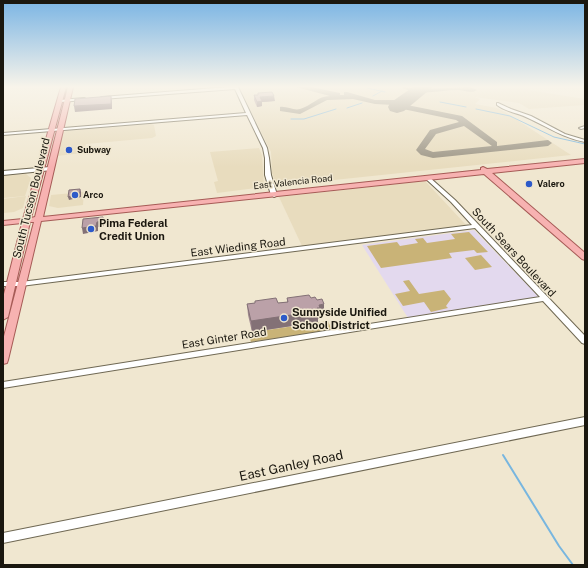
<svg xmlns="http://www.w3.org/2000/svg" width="588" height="568" font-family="'Public Sans',sans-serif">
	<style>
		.built { fill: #e8dcbe }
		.education { fill: #e3d9ee }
		.green { fill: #c9b377 }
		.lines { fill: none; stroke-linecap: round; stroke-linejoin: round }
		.stream-far1 { stroke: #78b6df; stroke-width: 1 }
		.stream { stroke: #78b6df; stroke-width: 2 }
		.taxiway { fill: #9b9484; fill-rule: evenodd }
		.runway { fill: #9b9484; fill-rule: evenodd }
		.minor-casing { stroke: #6f6853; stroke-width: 2 }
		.major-casing { stroke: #a65b56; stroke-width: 2 }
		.minor { fill: #fff; fill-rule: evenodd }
		.major { fill: #f7b2b1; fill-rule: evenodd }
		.wall { fill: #a18a90 }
		.shaded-wall { fill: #837176 }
		.building { fill: #bba1a8; stroke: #837176 }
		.poi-dot { fill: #2d5ac9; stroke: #f0e7d0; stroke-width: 1.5 }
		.labels { text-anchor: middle; stroke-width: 3; stroke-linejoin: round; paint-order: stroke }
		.far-poi-label { font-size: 9px; font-weight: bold; fill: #1a170f; stroke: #f0e7d0; text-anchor: start }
		.far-street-label { font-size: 9px; fill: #1a170f; stroke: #f0e7d0 }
		.street-label { font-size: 11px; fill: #1a170f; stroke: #f0e7d0 }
		.poi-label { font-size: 11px; font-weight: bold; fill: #1a170f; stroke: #f0e7d0; text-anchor: start }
		.near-street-label { font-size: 13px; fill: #1a170f; stroke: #f0e7d0 }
	</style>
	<rect width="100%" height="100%" fill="#f0e7d0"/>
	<g class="built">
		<polygon points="239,87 531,87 529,90 585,99 585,105 529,109 519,103 474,97 480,99 475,104 497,108 505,112 571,155 277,186 272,173 271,152"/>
		<polygon points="151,124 154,125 156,136 152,138 86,144 85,152 83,153 57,156 62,132 66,131"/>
		<polygon points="259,148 262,155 264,187 217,193 214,182 218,181 210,152"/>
		<polygon points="26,174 31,178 25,196 3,198 3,176"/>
		<polygon points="425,181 466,225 302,246 279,197"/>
		<polygon points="84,192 83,205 58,208 49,206 51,195"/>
		<polygon points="26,196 23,208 14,212 3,213 3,199"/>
	</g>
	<polygon class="education" points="474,230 540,298 408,318 362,245"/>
	<g class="green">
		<polygon points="469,232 488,252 477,253 474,250 449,253 452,258 381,268 367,246 397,242 400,246 418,243 415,239 423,238 427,243 455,239 451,234"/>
		<polygon points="481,255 492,267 475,270 465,258"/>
		<polygon points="409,280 419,294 444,290 451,299 446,306 448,308 431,312 424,302 403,306 395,294 410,291 403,281"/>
		<polygon points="328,321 332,330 251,342 248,333"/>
	</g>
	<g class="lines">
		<g class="stream-far1">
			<polyline points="367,88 385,92"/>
			<polyline points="373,96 382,91"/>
			<polyline points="440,102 466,107"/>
			<polyline points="347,108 362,103"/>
			<polyline points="476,109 510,116 554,137 585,144"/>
			<polyline points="291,119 304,119 336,109"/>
		</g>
		<polyline class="stream" points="503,455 559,546 573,565"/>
		<g class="taxiway">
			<path d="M 296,87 L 311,87 L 340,93 L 340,95 L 344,95 L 344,92 L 347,92 L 375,100 L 404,100 L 408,102 L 402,104 L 462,116 L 497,142 L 497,146 L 548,140 L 552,143 L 548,146 L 433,158 L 421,155 L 416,150 L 430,130 L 459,122 L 456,120 L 398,108 L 395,108 L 395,105 L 375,104 L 353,99 L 327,100 L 300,114 L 280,111 L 280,107 C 287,106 294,111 300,109 C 311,106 318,96 330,96 ZM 464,126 L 492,146 L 433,152 L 425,149 L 436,134 Z"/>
			<path d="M 401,87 L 424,89 L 470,87 L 477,90 C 471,94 464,90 458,90 C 439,90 418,97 401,87 Z"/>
		</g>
		<polygon class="runway" points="413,87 433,87 404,111 397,113 390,111 388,107 390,103"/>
		<g class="minor-casing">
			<g id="minor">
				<polygon points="228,87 238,87 267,148 269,158 271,175 277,195 276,196 274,197 271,195 265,175 265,158 263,148 247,115 3,135 3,133 246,113 235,89 102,99 100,98 102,97"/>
				<polygon points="84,98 86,99 85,100 60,102 58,101 60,100"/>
				<path d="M 498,103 L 511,109 L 531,116 L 565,134 L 585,140 L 585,142 C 563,138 548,127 528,118 C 518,113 506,112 497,105 L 497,103 Z"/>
				<polygon points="585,126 585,128 581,129 579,128"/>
				<polygon points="50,167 52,168 52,170 3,175 3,171"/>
				<polygon points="428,176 455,200 585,336 585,344 582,343 543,301 3,388 3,382 540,297 475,228 21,286 3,286 3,282 21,282 472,225 451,202 426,179 426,177"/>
				<polygon points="585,417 585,425 3,543 3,533"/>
			</g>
		</g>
		<g class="major-casing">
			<polygon id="major" points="61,87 66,87 31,218 35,217 68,87 73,87 43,217 481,170 481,168 483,167 487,169 585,159 585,163 492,173 585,253 585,260 582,259 484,174 41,221 8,360 7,363 3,364 3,340 34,222 30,222 8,317 3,320 3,298 22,223 3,225 3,221 23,219"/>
		</g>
		<use href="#minor" class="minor"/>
		<use href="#major" class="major"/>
	</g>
	<g class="wall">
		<polygon points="258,93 275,101 262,102 262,106 257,107 254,100 254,95 258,95"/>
		<polygon points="287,298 311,298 324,316 320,316 320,319 318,319 318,322 252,332 248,315 247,304 255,303 255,301 278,303 287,302"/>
	</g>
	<g class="shaded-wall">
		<polygon points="111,96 112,101 112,109 75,112 74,106"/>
		<polygon points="274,96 275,101 262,102 262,106 257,107 257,102 260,97"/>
		<polygon points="80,189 81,192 81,197 69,200 68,197"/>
		<polygon points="103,217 104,222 104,226 98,227 98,231 83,234 82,228 97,222"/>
		<polygon points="324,304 324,316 320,316 320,319 318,319 318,322 252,332 251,321 317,308 319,305"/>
	</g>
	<g class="building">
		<polygon points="272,92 274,96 260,97 262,101 257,102 254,95 258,95 258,93"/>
		<polygon points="111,96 111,104 74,106 75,99"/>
		<polygon points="80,189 80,193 68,197 69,190"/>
		<polygon points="103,217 103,221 97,222 96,226 82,228 83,219"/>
		<polygon points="309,295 311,298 315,297 317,300 322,299 324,304 319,305 320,308 317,308 318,311 251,321 247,304 255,303 255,301 276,298 278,303 288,302 287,298"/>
	</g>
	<linearGradient id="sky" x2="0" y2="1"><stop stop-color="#7bb5e4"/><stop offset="0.52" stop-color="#f8f4ea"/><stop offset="1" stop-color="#f8f4ea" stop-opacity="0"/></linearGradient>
	<rect width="588" height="167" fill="url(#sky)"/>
	<g class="poi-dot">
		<circle cx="69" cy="150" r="4"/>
		<circle cx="529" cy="184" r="4"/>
		<circle cx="75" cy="195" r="4"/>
		<circle cx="91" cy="229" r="4"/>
		<circle cx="284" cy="318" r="4"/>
	</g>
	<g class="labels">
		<g class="far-poi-label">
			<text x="77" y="153">Subway</text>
			<text x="537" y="187">Valero</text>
			<text x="83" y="198">Arco</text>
		</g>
		<g class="far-street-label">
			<text transform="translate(293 182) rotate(-6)" y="3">East Valencia Road</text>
		</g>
		<g class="street-label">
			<text transform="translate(31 198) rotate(-76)" y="4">South Tucson Boulevard</text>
			<text transform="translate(238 247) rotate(-7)" y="4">East Wieding Road</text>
			<text transform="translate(514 252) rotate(47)" y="4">South Sears Boulevard</text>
			<text transform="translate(224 338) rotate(-9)" y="4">East Ginter Road</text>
		</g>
		<g class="poi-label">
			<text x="99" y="227">Pima Federal<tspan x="99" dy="13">Credit Union</tspan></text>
			<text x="292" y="316">Sunnyside Unified<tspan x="292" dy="13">School District</tspan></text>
		</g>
		<g class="near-street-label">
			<text transform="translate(291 465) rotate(-12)" y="5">East Ganley Road</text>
		</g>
	</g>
	<rect width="588" height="568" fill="none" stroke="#1a170f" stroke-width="8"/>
</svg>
